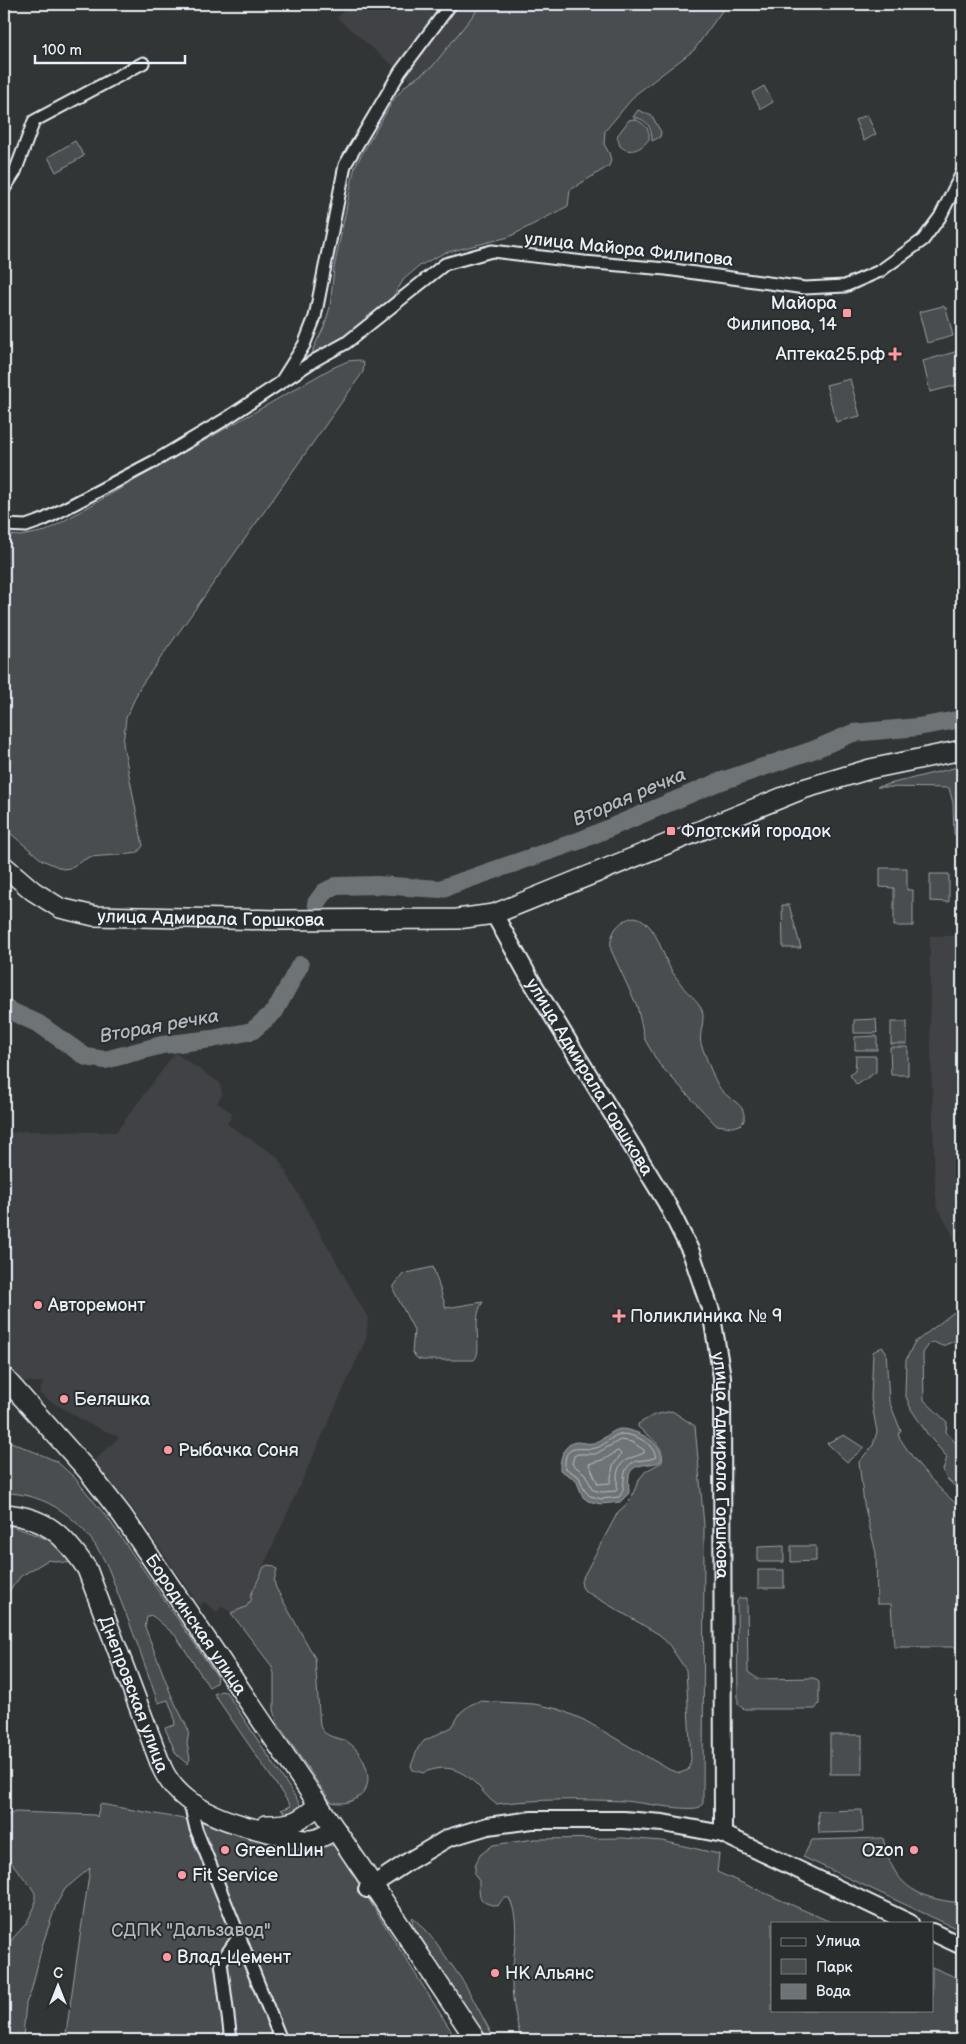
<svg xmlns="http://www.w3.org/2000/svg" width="966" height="2044" font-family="'Balsamiq Sans',sans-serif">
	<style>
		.built { fill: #3f4244 }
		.green { fill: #494d4f; stroke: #989fa4 }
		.water { fill: #6e7376; stroke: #9fa5aa }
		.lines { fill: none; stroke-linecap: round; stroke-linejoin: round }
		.shore { stroke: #b7bfc4; stroke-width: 1 }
		.river { stroke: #6e7376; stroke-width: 18 }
		.minor-casing { stroke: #e8f1f8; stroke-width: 15 }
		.secondary-casing { stroke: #e8f1f8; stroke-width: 20 }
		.primary-casing { stroke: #e8f1f8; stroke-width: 22 }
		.minor { stroke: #2a2d2e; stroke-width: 11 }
		.secondary { stroke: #2a2d2e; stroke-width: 16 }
		.primary { stroke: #2a2d2e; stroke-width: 19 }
		.poi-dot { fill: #ff9aa2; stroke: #2a2d2e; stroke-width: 2 }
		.labels { text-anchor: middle; stroke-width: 4; stroke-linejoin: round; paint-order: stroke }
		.street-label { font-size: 18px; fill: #e8f1f8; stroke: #2a2d2e }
		.poi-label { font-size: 18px; fill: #e8f1f8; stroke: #2a2d2e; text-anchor: start }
		.park-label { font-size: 18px; fill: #b0b8bd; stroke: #2a2d2e }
		.water-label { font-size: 19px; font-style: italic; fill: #b1b8be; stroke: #2a2d2e }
	</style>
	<rect width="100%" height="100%" fill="#323536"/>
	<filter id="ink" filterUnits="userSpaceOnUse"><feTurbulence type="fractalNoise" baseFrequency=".02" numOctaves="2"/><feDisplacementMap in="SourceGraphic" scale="10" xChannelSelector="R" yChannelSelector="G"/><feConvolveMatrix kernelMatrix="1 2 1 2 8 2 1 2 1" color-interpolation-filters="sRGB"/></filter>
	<g filter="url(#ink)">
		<g class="built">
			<polygon points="349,4 484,4 418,87 337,18"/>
			<polygon points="930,936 962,936 961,1250 937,1207 935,1189 930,1017"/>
			<polygon points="175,1053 220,1083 222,1095 217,1103 233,1113 227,1124 277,1156 368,1318 366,1339 250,1596 253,1598 246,1607 231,1613 222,1606 217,1612 204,1602 200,1607 133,1509 93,1462 119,1437 87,1423 39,1394 43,1382 24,1382 8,1373 4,1362 4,1338 11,1334 5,1320 12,1304 12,1285 4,1282 4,1134 24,1131 116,1132"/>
		</g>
		<g class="green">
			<polygon points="482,4 727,4 694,50 636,94 605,131 604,144 609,153 611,160 609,166 570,190 568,206 509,237 444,253 421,265 404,279 380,317 313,357 313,349 324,327 330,307 334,268 355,166 394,99 406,85 432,67"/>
			<polygon points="764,86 773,102 761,109 752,93"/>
			<path d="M 638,110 L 652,116 L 661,132 L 660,137 L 652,141 C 652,127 647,119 633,117 Z"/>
			<polygon points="867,115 876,134 864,141 855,120"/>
			<path d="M 634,119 C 644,123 650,128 649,139 C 642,149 630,155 620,146 L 617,136 L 629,120 Z"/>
			<polygon points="75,141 84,156 56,172 48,157"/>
			<polygon points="943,306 946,308 953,336 927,343 919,312"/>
			<polygon points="962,350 962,384 930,392 923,361"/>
			<polygon points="358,360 364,363 363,372 140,687 126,718 123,744 143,846 137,853 131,854 89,857 70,868 63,869 42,860 10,833 4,818 4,534 20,536 46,531 330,369 348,361"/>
			<polygon points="850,379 860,416 836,422 826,385"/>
			<polygon points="962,766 962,773 958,776 959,812 957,815 957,833 962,833 962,838 956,836 954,834 953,803 949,788 877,787"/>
			<polygon points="880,868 907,868 907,890 913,890 913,926 894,926 894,888 880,887"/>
			<polygon points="930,874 949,874 949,902 930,901"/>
			<polygon points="782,905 789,905 801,948 783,948"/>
			<path d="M 634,917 C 653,919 661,949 668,964 C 671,971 676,977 681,984 C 687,994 698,999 702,1010 C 706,1022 697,1035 702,1047 C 707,1059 715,1084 723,1092 C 733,1102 746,1104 744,1121 L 740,1125 L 733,1127 L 716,1125 L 659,1064 L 645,1040 L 637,1006 L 611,950 C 609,934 617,921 634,917 Z"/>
			<polygon points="876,1019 877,1033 854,1033 854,1020"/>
			<rect x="891" y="1022" width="16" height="22"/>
			<polygon points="877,1036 877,1050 855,1050 855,1037"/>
			<polygon points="890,1047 908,1047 908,1075 891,1075"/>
			<polygon points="856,1056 876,1056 876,1072 857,1085 850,1075 855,1071"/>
			<path d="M 433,1267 L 446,1308 L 483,1302 C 470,1320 484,1351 474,1360 L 423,1360 L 418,1359 L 412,1353 L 414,1330 L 394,1291 L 394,1286 L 403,1274 Z"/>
			<polygon points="962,1306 962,1333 955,1341 942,1346 934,1342 930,1343 923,1353 924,1400 947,1422 946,1432 962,1450 962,1493 946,1478 943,1470 947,1457 928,1435 911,1409 905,1394 906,1360 914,1343"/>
			<path d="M 882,1347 L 886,1351 L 889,1401 L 901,1431 L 898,1435 C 911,1458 941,1493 962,1508 L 962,1650 L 956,1647 L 894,1647 L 891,1604 L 877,1604 L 876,1553 L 864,1504 L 859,1462 L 873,1445 L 877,1432 L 871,1399 L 873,1352 Z"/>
			<path d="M 672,1411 L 695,1426 L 704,1525 L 703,1803 L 700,1807 C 688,1812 640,1802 623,1801 C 581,1799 538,1799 496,1804 C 489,1799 485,1794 479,1787 C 462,1769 446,1763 423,1773 L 413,1770 L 411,1766 L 418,1748 L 424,1741 L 452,1727 L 461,1712 L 470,1705 L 479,1701 L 534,1704 L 558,1709 L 584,1720 L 670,1770 L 680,1773 L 688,1770 L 691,1760 L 686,1670 L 670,1646 L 660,1635 L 585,1591 L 582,1587 L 581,1581 L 618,1512 L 629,1502 L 640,1478 L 646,1471 L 662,1462 C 666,1447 649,1436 638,1427 L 638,1424 L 654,1415 Z"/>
			<polygon points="844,1435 864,1448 847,1462 827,1443"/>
			<path d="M 4,1439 L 56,1461 L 74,1477 L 109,1520 L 217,1676 L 216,1683 L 209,1687 L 176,1636 L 154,1617 L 150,1615 L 147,1617 L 145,1627 L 172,1697 L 189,1731 L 187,1744 L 190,1759 L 187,1764 L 176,1754 L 165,1728 L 175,1725 L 174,1716 L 168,1700 L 158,1703 C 146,1668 134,1633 120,1599 C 114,1585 110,1569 102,1556 C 81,1519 47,1493 4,1493 Z"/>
			<polygon points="12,1526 52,1541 69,1560 68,1563 48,1560 21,1576 9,1591 4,1628 4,1528"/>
			<polygon points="784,1546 784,1562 758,1562 758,1547"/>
			<polygon points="791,1546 816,1546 816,1561 791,1562"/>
			<path d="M 268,1565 L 273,1566 L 277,1569 L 274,1581 L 276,1588 L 315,1658 L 320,1726 C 325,1739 338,1736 349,1743 C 365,1753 378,1787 357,1798 C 349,1803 341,1804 331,1802 L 278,1724 L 274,1710 L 274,1673 L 271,1665 L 231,1613 L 246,1607 L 252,1599 L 250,1597 L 264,1567 Z"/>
			<rect x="758" y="1570" width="26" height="18"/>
			<polygon points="739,1598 747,1598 748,1672 758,1679 814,1678 819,1682 819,1704 815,1709 744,1709 738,1704 737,1602"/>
			<polygon points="221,1691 226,1692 300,1804 298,1810 289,1815 281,1810 291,1806 214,1694"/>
			<rect x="830" y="1735" width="32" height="39"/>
			<polygon points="100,1804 335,1846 457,2040 65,2040 90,1868 65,1889 56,1905 42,1946 31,1992 26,2003 23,2036 21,2040 4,2040 4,1952 13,1938 26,1924 35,1906 35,1893 30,1885 4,1854 4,1817 15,1812 95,1815 97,1817"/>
			<polygon points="862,1810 863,1832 819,1833 818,1811"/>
			<path d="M 623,1838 L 662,1841 L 719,1854 L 717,1872 L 833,1923 L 772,1923 L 772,2010 L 932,2010 L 932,1967 L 962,1980 L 962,2040 L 521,2040 C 517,2022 512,2002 512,1983 C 512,1956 522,1923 509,1898 C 503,1897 501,1901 498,1906 C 479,1903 479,1899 479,1881 L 475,1875 L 475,1865 L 480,1855 L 493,1845 L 534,1839 Z"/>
			<path d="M 883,1838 C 885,1846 887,1856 891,1864 C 905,1894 932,1900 962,1903 L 962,1931 L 803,1857 L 812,1840 Z"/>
			<polygon points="413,1917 435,1941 465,1984 495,2040 485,2040 413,1925 412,1919"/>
		</g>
		<path class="water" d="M 620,1429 C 635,1429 665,1442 661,1461 C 651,1467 632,1461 629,1476 C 628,1481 629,1487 629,1493 L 620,1502 L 601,1504 L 588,1501 L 583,1497 L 576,1480 L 560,1470 C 560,1459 563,1444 576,1442 C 583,1442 589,1445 596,1442 C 605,1439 610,1431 620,1429 Z"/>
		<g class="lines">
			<g class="shore">
				<path d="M 620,1434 C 635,1434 652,1442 656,1457 C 649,1461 639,1459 632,1463 C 619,1471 628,1487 619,1497 L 602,1499 L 590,1496 L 585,1491 L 579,1477 L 565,1468 C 563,1439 584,1453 599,1447 C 607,1443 612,1436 620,1434 Z"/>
				<path d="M 621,1440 L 632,1442 L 644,1450 L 644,1453 C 630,1459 617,1459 617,1479 C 617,1484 618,1487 616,1491 L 602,1492 L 593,1490 L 585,1474 L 572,1464 L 574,1456 L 578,1454 L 595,1454 Z"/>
				<polygon points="618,1451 621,1454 613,1466 610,1483 598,1484 589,1464 605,1459"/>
			</g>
			<g class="river">
				<polyline points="316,903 324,892 336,886 377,885 440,889 581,840 716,783 813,750 853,733 918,727 962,719"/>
				<polyline points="4,1008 39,1024 86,1057 105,1060 162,1045 212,1039 252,1031 275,1011 300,965"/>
			</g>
			<g class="minor-casing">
				<g id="minor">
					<polyline points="4,189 15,172 34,121 143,63"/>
					<polyline points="282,380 304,345 315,317 345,165 400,72 451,4"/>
					<polyline points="4,525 26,526 43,520 155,461 224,420 315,360 346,343 445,264 492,251 584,262 666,269 805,288 845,286 880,271 923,240 940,217 962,173"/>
					<polyline points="197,1801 192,1812 196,1829 281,2040"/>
					<polyline points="231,2040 221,1962 240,1935"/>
				</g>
			</g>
			<g class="secondary-casing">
				<g id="secondary">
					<path id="s1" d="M 494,914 L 529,977 L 666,1202 L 691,1252 L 711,1311 L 722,1377 L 723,1834"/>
					<polyline points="367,1889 409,1861 448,1838 488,1826 532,1820 623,1820 663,1823 723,1834 910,1923"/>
					<polyline points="932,1932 962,1946"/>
				</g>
			</g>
			<g class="primary-casing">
				<g id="primary">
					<path id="s2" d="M 4,866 L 33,891 L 60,908 L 94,916 L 278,920 L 457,919 L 494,914 L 803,789 L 870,769 L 962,750"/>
					<path id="s3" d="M 4,1377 L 87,1470 L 122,1515 L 373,1885 L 476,2040"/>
					<path id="s4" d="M 4,1514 C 46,1517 64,1535 87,1569 L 162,1768 C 182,1812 234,1824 277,1834 C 288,1836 300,1841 311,1840 C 320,1839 328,1834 335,1829"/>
					<path d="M 266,1825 C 293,1825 298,1822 319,1805"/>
				</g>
			</g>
			<use href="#minor" class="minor"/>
			<use href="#secondary" class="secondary"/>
			<use href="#primary" class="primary"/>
		</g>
	</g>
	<g class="poi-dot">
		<rect x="842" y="308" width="10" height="10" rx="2.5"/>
		<path d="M892.5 346.5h5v5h5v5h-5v5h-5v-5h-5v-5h5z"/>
		<rect x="666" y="826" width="10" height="10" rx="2.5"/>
		<circle cx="38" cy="1305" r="5"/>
		<path d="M616.5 1308.5h5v5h5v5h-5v5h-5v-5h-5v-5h5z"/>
		<circle cx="64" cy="1399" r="5"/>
		<circle cx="168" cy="1450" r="5"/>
		<circle cx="225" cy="1850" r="5"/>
		<circle cx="914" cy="1850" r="5"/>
		<circle cx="182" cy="1875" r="5"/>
		<circle cx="167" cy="1957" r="5"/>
		<circle cx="495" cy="1973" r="5"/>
	</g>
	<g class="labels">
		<g class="street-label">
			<text transform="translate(629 249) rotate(6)" y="6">улица Майора Филипова</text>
			<text dy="6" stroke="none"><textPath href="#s2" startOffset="222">улица Адмирала Горшкова</textPath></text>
			<text dy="6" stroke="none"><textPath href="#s1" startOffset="189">улица Адмирала Горшкова</textPath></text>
			<text dy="6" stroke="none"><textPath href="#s1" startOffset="609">улица Адмирала Горшкова</textPath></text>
			<text dy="6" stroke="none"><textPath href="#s3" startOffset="314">Бородинская улица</textPath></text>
			<text dy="6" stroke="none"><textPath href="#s4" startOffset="238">Днепровская улица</textPath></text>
		</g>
		<g class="poi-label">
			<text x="837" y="309" text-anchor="end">Майора<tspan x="837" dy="21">Филипова, 14</tspan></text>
			<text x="885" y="360" text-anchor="end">Аптека25.рф</text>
			<text x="681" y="837">Флотский городок</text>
			<text x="48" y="1311">Авторемонт</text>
			<text x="630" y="1322">Поликлиника № 9</text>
			<text x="74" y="1405">Беляшка</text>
			<text x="178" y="1456">Рыбачка Соня</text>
			<text x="235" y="1856">GreenШин</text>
			<text x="904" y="1856" text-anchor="end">Ozon</text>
			<text x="192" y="1881">Fit Service</text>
			<text x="177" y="1963">Влад-Цемент</text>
			<text x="505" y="1979">НК Альянс</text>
		</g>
		<g class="park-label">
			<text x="191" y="1936">СДПК "Дальзавод"</text>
		</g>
		<g class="water-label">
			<text transform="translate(629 796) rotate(-23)" y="7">Вторая речка</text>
			<text transform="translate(159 1025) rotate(-10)" y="7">Вторая речка</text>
		</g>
	</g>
	<rect width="966" height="2044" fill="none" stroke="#2a2d2e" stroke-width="20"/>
	<rect x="10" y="10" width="946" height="2024" fill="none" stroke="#e8f1f8" stroke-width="2" filter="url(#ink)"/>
	<rect x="771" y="1922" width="162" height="90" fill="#2a2d2e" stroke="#767b7f"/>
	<rect x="781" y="1938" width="25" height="8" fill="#2a2d2e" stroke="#767b7f"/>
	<text x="816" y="1946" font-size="15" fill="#e8f1f8">Улица</text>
	<rect x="781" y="1959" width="25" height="15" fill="#494d4f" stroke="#767b7f"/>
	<text x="816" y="1972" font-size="15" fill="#e8f1f8">Парк</text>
	<rect x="781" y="1984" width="25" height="15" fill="#6e7376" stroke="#767b7f"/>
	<text x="816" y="1996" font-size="15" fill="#e8f1f8">Вода</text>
	<g transform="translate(58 1986)" stroke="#2a2d2e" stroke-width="4" paint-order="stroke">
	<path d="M0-4L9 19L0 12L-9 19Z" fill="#e8f1f8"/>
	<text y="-8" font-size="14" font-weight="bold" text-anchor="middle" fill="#e8f1f8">С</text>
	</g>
	<path d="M35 55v8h150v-8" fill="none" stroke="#e8f1f8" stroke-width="2.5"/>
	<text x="42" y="55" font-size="15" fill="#e8f1f8" stroke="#2a2d2e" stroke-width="4" paint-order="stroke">100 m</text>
</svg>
